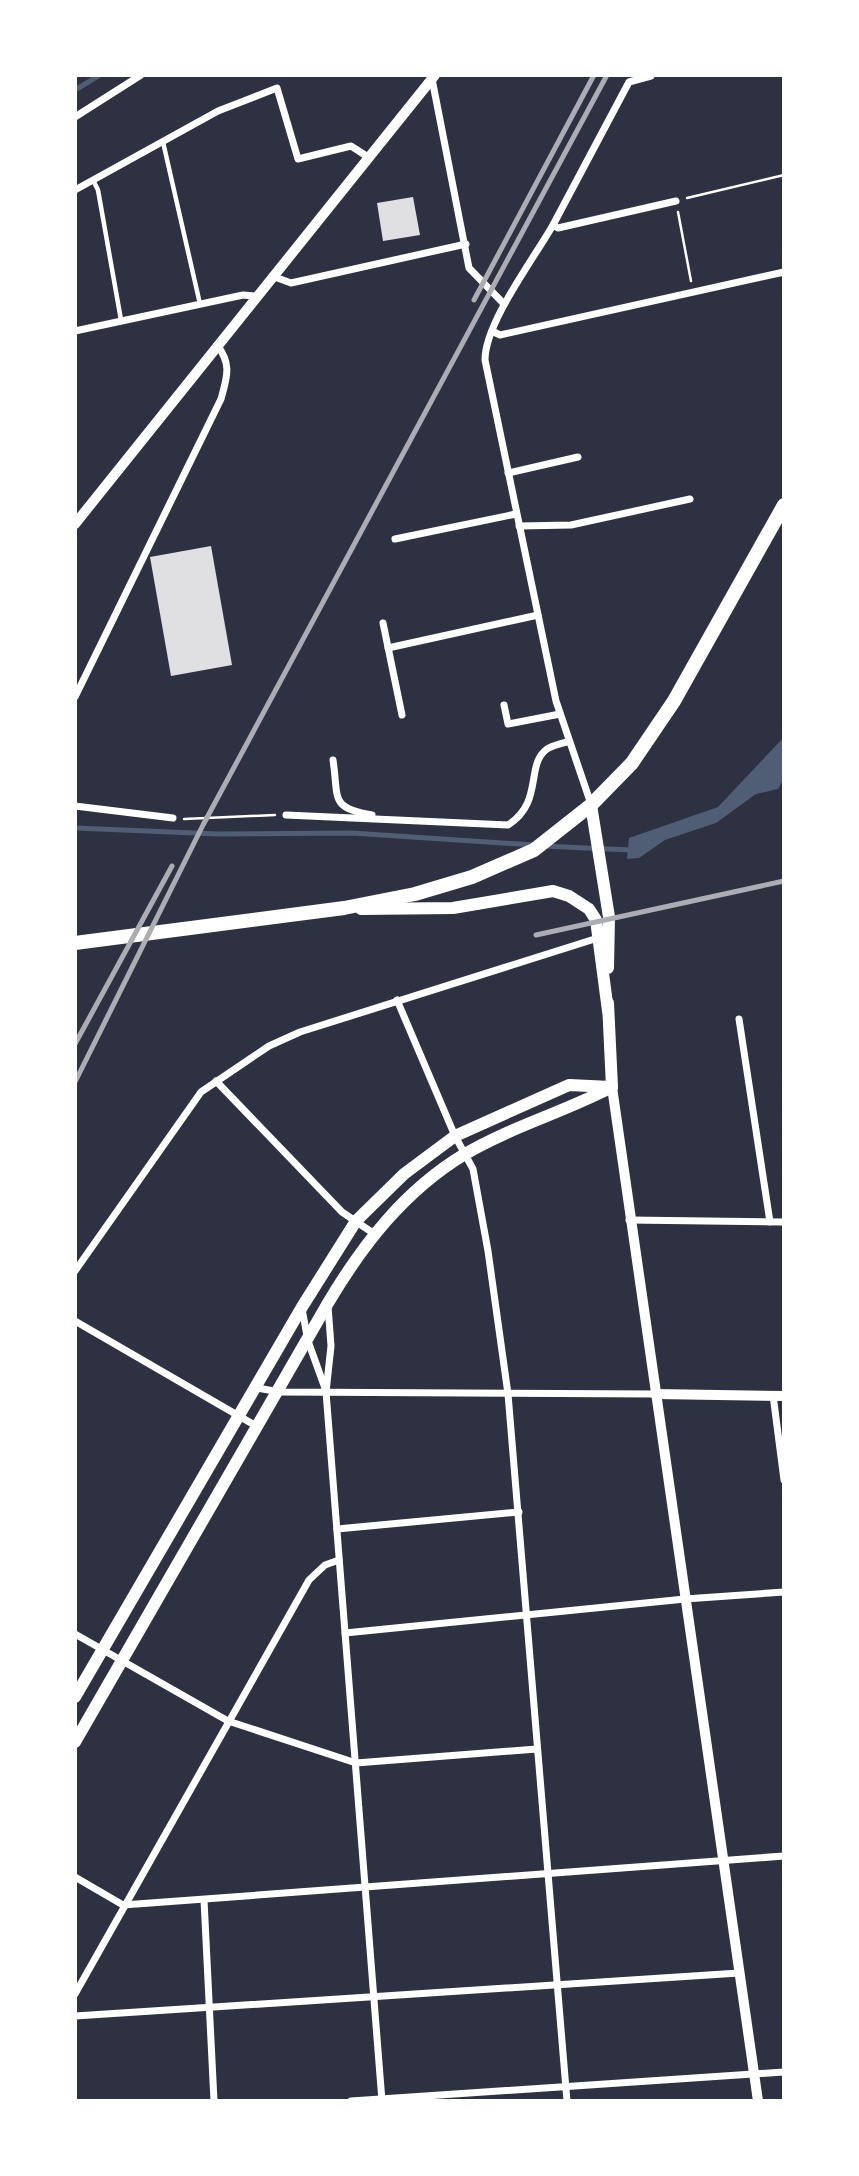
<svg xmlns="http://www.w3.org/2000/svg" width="859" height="2176" font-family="Montserrat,sans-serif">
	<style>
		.water { fill: #4f5d75 }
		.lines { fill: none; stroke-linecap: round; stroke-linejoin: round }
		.stream { stroke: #4f5d75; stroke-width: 5 }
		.building { fill: #e0e0e3 }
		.path { stroke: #fff; stroke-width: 2.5 }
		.service { stroke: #fff; stroke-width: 4.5 }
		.minor { stroke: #fff; stroke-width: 7 }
		.tertiary { stroke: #fff; stroke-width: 10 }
		.secondary { stroke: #fff; stroke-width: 12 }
		.trunk { stroke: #fff; stroke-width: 14 }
		.rail { stroke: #abadb3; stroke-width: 5 }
	</style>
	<rect width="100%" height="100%" fill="#2d3142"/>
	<polygon class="water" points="784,737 784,778 778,789 756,794 716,823 665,840 639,858 627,859 629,838 718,807"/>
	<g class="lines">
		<g class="stream">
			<polyline points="75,90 100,75"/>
			<polyline points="75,828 218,834 352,833 534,845"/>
			<polyline points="543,846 631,850"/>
		</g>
	</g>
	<g class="building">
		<polygon points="413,197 420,235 383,241 377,203"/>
		<polygon points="211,546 232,665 171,676 150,557"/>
	</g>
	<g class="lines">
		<g class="path">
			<polyline points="687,198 784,175"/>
			<polyline points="678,212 691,281"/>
			<polyline points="184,819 275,815"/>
		</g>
		<g class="service">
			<polyline points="163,142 200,304"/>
			<polyline points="93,180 98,190 121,320"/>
		</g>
		<g class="minor">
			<polyline points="432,79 469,268 504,304"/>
			<polyline points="75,117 141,75"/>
			<polyline points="75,190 218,111 277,88 298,159 351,146 368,157"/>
			<polyline points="553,225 629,82 651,76"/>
			<polyline points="272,276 291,283 466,244"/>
			<polyline points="75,331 243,295 255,296"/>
			<polyline points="492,331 500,335 784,272"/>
			<polyline points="508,473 578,457"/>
			<polyline points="519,526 571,525 690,499"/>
			<polyline points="395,539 516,514"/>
			<polyline points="383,623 402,715"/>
			<polyline points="388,648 538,615"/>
			<path d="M 75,697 L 221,399 C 227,377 232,364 217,345"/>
			<polyline points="504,705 508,724 560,714"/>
			<path d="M 333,760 C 339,798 329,808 372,815"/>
			<path d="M 591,804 L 556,701 L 485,360 C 485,323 533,260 553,225 L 558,228 L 676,201"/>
			<polyline points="75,806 173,818"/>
			<path d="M 286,815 L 508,825 C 544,802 525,765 547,749 C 553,745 562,744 569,741"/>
			<polyline points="397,1000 455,1136 473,1169 488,1251 508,1394 567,2101"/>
			<polyline points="739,1019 770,1222"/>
			<polyline points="216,1081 342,1212 373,1233"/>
			<polyline points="629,1220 784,1222"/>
			<polyline points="75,1271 201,1092 269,1046 300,1032 601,937"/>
			<polyline points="328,1306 331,1346 326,1392 382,2101"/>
			<polyline points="302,1309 308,1341 326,1391"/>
			<polyline points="75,1321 258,1427"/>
			<polyline points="257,1388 280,1392 655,1394"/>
			<polyline points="773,1395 784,1480"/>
			<polyline points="337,1529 519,1512"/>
			<polyline points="345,1633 685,1599 784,1592"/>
			<polyline points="75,1634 228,1721 356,1763 537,1749"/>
			<polyline points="75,1877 123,1905 784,1856"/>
			<polyline points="204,1900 214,2101"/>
			<polyline points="75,1994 309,1580 325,1565 339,1560"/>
			<polyline points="75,2016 739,1973"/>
			<polyline points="351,2101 784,2072"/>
		</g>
		<g class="tertiary">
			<polyline points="75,524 435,75"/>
			<polyline points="612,1087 758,2101"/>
			<polyline points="655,1394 784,1396"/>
		</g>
		<g class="secondary">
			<polyline points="591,805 609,917 608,968"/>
			<polyline points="361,909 453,908 553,891 569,896 589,909 596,920 608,1011"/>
			<polyline points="608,1003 612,1087"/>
			<polyline points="75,1697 302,1307 356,1221 404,1174 455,1136 569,1085 611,1087"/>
			<path d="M 75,1742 L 328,1303 C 363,1244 405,1190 465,1154 C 511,1127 564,1112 612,1087"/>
		</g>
		<polyline class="trunk" points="75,943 344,908 415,894 472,877 534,850 591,805 632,763 674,701 784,505"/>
		<g class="rail">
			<polyline points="474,300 594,75"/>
			<polyline points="536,935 784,881"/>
			<polyline points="75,1044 172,866"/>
			<polyline points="75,1082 203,825 607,75"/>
		</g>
	</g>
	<rect width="859" height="2176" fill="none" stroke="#ffffff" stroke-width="154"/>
</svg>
